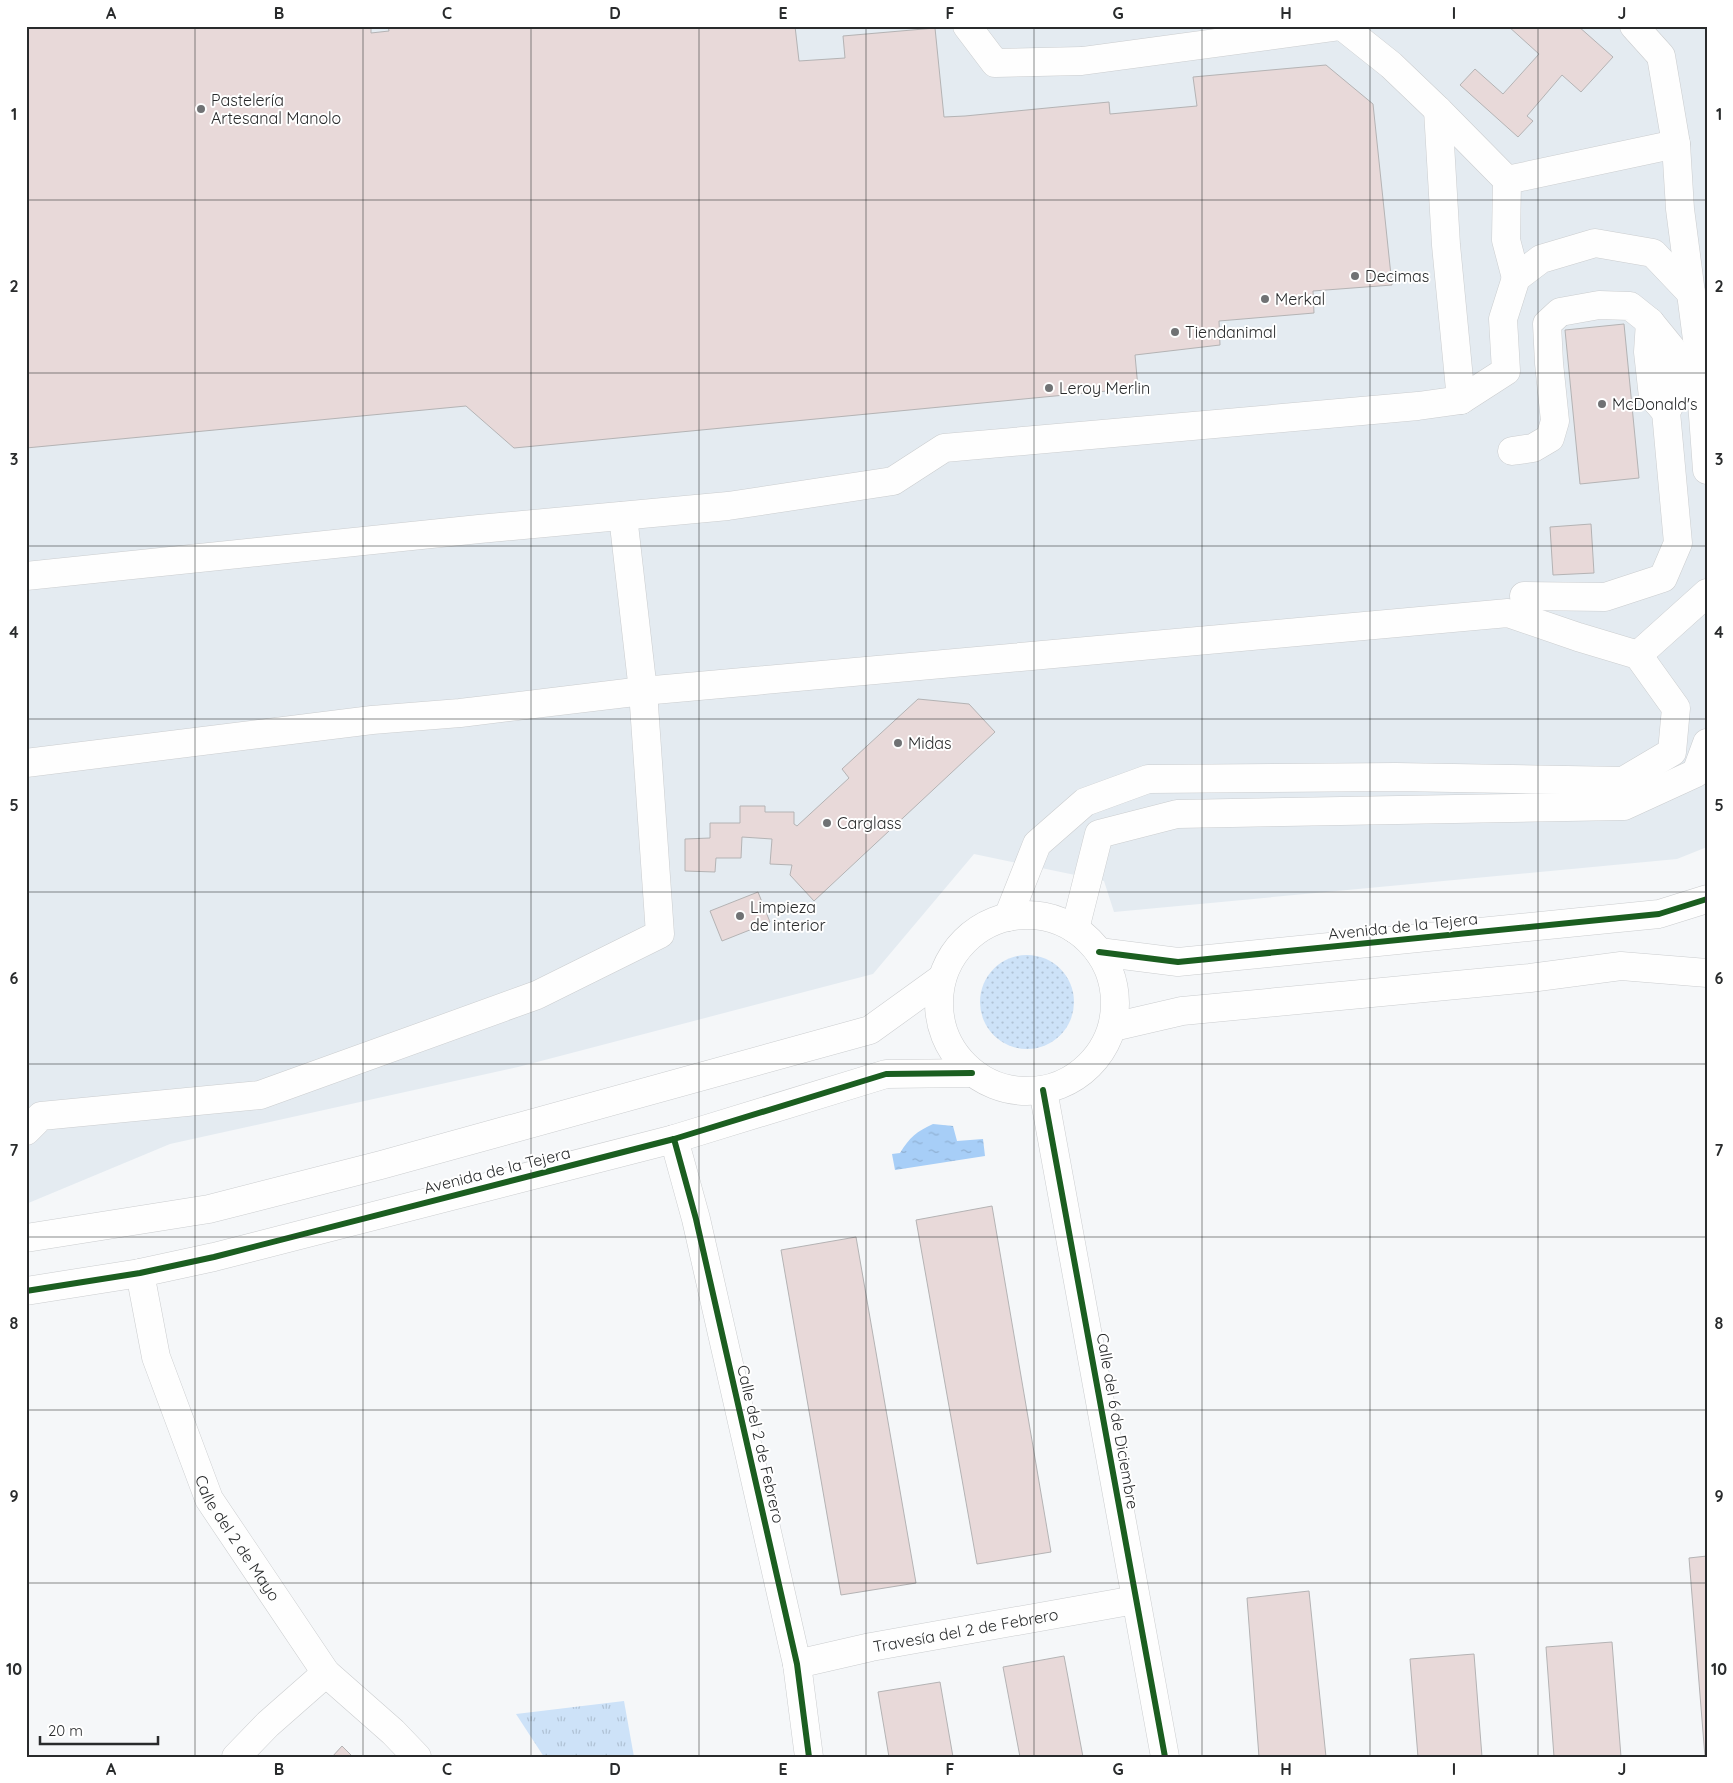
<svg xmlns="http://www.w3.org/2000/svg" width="1733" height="1783" font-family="Quicksand,sans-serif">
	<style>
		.built { fill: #e4ebf1 }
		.grass { fill: url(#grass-tufts) }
		.garden { fill: url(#garden-dots) }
		.water { fill: url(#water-ripples) }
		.building { fill: #e8d9d9; stroke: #b4b3b4 }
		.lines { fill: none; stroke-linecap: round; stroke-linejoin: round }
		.minor-casing { stroke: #cbcdcf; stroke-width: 29 }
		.minor { stroke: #fefefe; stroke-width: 28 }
		.cycleway-casing { stroke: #fff; stroke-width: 9 }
		.cycleway { stroke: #1b5e20; stroke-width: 6 }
		.grid { fill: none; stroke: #292b2c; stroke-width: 1; stroke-opacity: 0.55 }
		.poi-dot { fill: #707274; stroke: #fff; stroke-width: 2 }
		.labels { text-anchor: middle; stroke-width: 4; stroke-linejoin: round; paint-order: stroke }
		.poi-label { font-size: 16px; fill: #292b2c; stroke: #fff; text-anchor: start }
		.street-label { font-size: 16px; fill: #292b2c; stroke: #fff }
		.neatline { fill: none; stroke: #292b2c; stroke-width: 2 }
		.grid-label { font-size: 16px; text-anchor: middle; font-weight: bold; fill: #292b2c }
	</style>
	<defs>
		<pattern id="grass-tufts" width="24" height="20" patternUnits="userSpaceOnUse" patternTransform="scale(1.25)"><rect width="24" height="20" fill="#cde2f8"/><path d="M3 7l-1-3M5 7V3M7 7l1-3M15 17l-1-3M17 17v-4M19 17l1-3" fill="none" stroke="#b0c2d5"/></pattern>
		<pattern id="garden-dots" width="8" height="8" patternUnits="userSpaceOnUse" patternTransform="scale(1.25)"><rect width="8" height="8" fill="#cde2f8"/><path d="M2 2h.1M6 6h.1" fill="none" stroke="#b0c2d5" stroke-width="1.8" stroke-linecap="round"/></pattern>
		<pattern id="water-ripples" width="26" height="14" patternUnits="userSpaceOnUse" patternTransform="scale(1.25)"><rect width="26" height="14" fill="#a7cef7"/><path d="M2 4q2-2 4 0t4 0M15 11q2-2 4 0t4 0" fill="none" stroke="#90b1d4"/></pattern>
	</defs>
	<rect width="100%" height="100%" fill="#f5f7f9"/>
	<polygon class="built" points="26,26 1707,26 1707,847 1677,859 1114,912 1104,881 974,854 873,974 518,1067 170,1144 26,1204"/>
	<polygon class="grass" points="624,1701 634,1757 544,1757 516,1714"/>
	<circle class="garden" cx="1027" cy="1002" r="47"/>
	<path class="water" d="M 933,1124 L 953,1126 L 957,1141 L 983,1139 L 985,1156 L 895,1170 L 892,1154 L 900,1153 C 909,1138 917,1131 933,1124 Z"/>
	<g class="building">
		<polygon points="26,26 371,26 371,33 389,31 388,26 795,26 799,61 845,58 843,36 935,28 944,117 965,116 1109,102 1110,114 1197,106 1193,77 1326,65 1373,104 1392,285 1313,291 1314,313 1219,321 1220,345 1135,355 1138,388 514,448 466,406 26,448"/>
		<polygon points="1508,26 1578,26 1613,57 1581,92 1562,75 1527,116 1533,121 1518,137 1460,85 1475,69 1503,94 1539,54"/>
		<polygon points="1624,324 1639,478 1580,484 1565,330"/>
		<polygon points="1591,524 1594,573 1553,575 1550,527"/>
		<polygon points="918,699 969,704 995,732 814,901 790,875 792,865 770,864 772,839 742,837 741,858 716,858 715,872 685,871 685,839 710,838 710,823 740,823 740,806 765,806 765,812 794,812 794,824 797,826 849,778 842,769"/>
		<polygon points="758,892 770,922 722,941 710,911"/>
		<polygon points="992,1206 1051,1552 977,1564 916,1220"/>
		<polygon points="856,1237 916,1583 841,1595 781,1250"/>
		<polygon points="1707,1556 1707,1757 1705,1757 1689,1558"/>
		<polygon points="1309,1591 1326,1757 1259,1757 1247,1598"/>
		<polygon points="1612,1642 1621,1757 1554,1757 1546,1647"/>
		<polygon points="1474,1654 1482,1757 1418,1757 1410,1659"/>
		<polygon points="1064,1656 1083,1757 1020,1757 1003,1667"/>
		<polygon points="940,1682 953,1757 889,1757 878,1692"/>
		<polygon points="342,1746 353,1757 332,1757"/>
	</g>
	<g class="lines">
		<g class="minor-casing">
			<g id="minor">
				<polyline points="967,26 995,63 1082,61 1341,26"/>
				<polyline points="1342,26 1391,65 1438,110 1507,180"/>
				<polyline points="1634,26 1661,56 1676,144 1680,209 1698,347 1707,470"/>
				<polyline points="1438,110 1446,245 1461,400"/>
				<polyline points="1516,278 1506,240 1507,180 1676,144"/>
				<polyline points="1650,322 1648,352 1653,397 1666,412"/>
				<polyline points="1512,451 1533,448 1550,438 1555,421 1549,363 1547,324 1560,312 1599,305 1630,306 1650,322 1672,349 1675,395 1666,412 1678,543 1663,578 1605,597 1524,596"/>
				<polyline points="26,576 479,529 728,506 893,481 944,448 1418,406 1461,400 1506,371 1503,319 1516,278 1541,259 1595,243 1653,253 1691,293"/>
				<polyline points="1638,655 1707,593"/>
				<polyline points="26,763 372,720 460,713 643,691 1508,613 1578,637 1638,655 1676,708 1672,752 1623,781 1396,777 1148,779 1085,802 1037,844 1008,917"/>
				<circle cx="1027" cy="1003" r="88"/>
				<polyline points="1075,929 1099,834 1177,814 1624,806 1696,773 1707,743"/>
				<polyline points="1099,952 1178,962 1659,914 1707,899"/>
				<polyline points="1113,1027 1182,1011 1530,978 1621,966 1707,973"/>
				<polyline points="1043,1090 1165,1757"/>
				<polyline points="26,1131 41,1116 260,1095 537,995 660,934 643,691 623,516"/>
				<polyline points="674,1139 696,1219 797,1664 809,1757"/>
				<polyline points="26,1238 209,1209 381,1165 870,1030 942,978"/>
				<path id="s1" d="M 140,1273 L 156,1357 L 209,1499 L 326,1673 L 393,1732 L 417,1757"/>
				<polyline points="26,1291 140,1273 214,1257 674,1139 886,1074 972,1073"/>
				<path id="s2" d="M 797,1664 L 871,1647 L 1135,1600"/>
				<polyline points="236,1757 268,1724 326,1673"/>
			</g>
		</g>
		<use href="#minor" class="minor"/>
		<g class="cycleway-casing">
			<g id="cycleway">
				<polyline points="1099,952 1178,962 1659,914 1707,899"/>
				<polyline points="1043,1090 1165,1757"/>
				<polyline points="674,1139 696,1219 797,1664 809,1757"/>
				<polyline points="26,1291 140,1273 214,1257 674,1139 886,1074 972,1073"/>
			</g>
		</g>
		<use href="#cycleway" class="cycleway"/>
	</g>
	<path class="grid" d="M 195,26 L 195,1757M 363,26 L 363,1757M 531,26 L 531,1757M 699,26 L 699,1757M 866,26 L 866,1757M 1034,26 L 1034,1757M 1202,26 L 1202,1757M 1370,26 L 1370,1757M 1538,26 L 1538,1757M 26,200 L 1707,200M 26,373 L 1707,373M 26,546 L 1707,546M 26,719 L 1707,719M 26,892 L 1707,892M 26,1064 L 1707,1064M 26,1237 L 1707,1237M 26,1410 L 1707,1410M 26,1583 L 1707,1583"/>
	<g class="poi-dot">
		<circle cx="201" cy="109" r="5"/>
		<circle cx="1355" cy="276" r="5"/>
		<circle cx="1265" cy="299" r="5"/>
		<circle cx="1175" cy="332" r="5"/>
		<circle cx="1049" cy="388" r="5"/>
		<circle cx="1602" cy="404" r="5"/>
		<circle cx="898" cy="743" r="5"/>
		<circle cx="827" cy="823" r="5"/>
		<circle cx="740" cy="916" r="5"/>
	</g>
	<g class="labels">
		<g class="poi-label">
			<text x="211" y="106">Pastelería<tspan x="211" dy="18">Artesanal Manolo</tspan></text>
			<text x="1365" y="282">Decimas</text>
			<text x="1275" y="305">Merkal</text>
			<text x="1185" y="338">Tiendanimal</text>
			<text x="1059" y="394">Leroy Merlin</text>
			<text x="1612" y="410">McDonald's</text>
			<text x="908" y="749">Midas</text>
			<text x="837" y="829">Carglass</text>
			<text x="750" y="913">Limpieza<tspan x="750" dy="18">de interior</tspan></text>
		</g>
		<g class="street-label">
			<text transform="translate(1403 926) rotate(-6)" y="6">Avenida de la Tejera</text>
			<text transform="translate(497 1170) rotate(-14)" y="6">Avenida de la Tejera</text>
			<text transform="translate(1118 1421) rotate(80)" y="6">Calle del 6 de Diciembre</text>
			<text transform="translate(761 1444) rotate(77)" y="6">Calle del 2 de Febrero</text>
			<text dy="6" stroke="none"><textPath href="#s1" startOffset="285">Calle del 2 de Mayo</textPath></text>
			<text dy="6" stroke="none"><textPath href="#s2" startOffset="172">Travesía del 2 de Febrero</textPath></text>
		</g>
	</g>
	<rect width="1733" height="1783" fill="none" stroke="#ffffff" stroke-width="55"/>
	<path d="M40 1736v8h118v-8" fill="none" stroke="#292b2c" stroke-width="2.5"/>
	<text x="48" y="1736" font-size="15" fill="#292b2c" stroke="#ffffff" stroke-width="4" paint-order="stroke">20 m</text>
	<rect x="28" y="28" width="1678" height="1728" class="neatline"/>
	<g class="grid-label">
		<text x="111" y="19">A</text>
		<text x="279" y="19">B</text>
		<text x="447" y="19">C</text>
		<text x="615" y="19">D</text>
		<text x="783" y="19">E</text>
		<text x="950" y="19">F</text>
		<text x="1118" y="19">G</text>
		<text x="1286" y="19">H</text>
		<text x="1454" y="19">I</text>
		<text x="1622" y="19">J</text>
		<text x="14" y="120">1</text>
		<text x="1719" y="120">1</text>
		<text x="14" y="292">2</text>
		<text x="1719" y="292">2</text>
		<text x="14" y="465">3</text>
		<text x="1719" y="465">3</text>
		<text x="14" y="638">4</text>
		<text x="1719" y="638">4</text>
		<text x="14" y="811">5</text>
		<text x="1719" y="811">5</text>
		<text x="14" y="984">6</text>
		<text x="1719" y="984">6</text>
		<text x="14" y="1156">7</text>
		<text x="1719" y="1156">7</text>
		<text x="14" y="1329">8</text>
		<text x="1719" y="1329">8</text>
		<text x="14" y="1502">9</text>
		<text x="1719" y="1502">9</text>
		<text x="14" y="1675">10</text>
		<text x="1719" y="1675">10</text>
		<text x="111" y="1775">A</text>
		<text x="279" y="1775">B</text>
		<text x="447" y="1775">C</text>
		<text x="615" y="1775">D</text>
		<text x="783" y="1775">E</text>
		<text x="950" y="1775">F</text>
		<text x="1118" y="1775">G</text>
		<text x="1286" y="1775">H</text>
		<text x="1454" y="1775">I</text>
		<text x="1622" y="1775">J</text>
	</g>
</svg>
